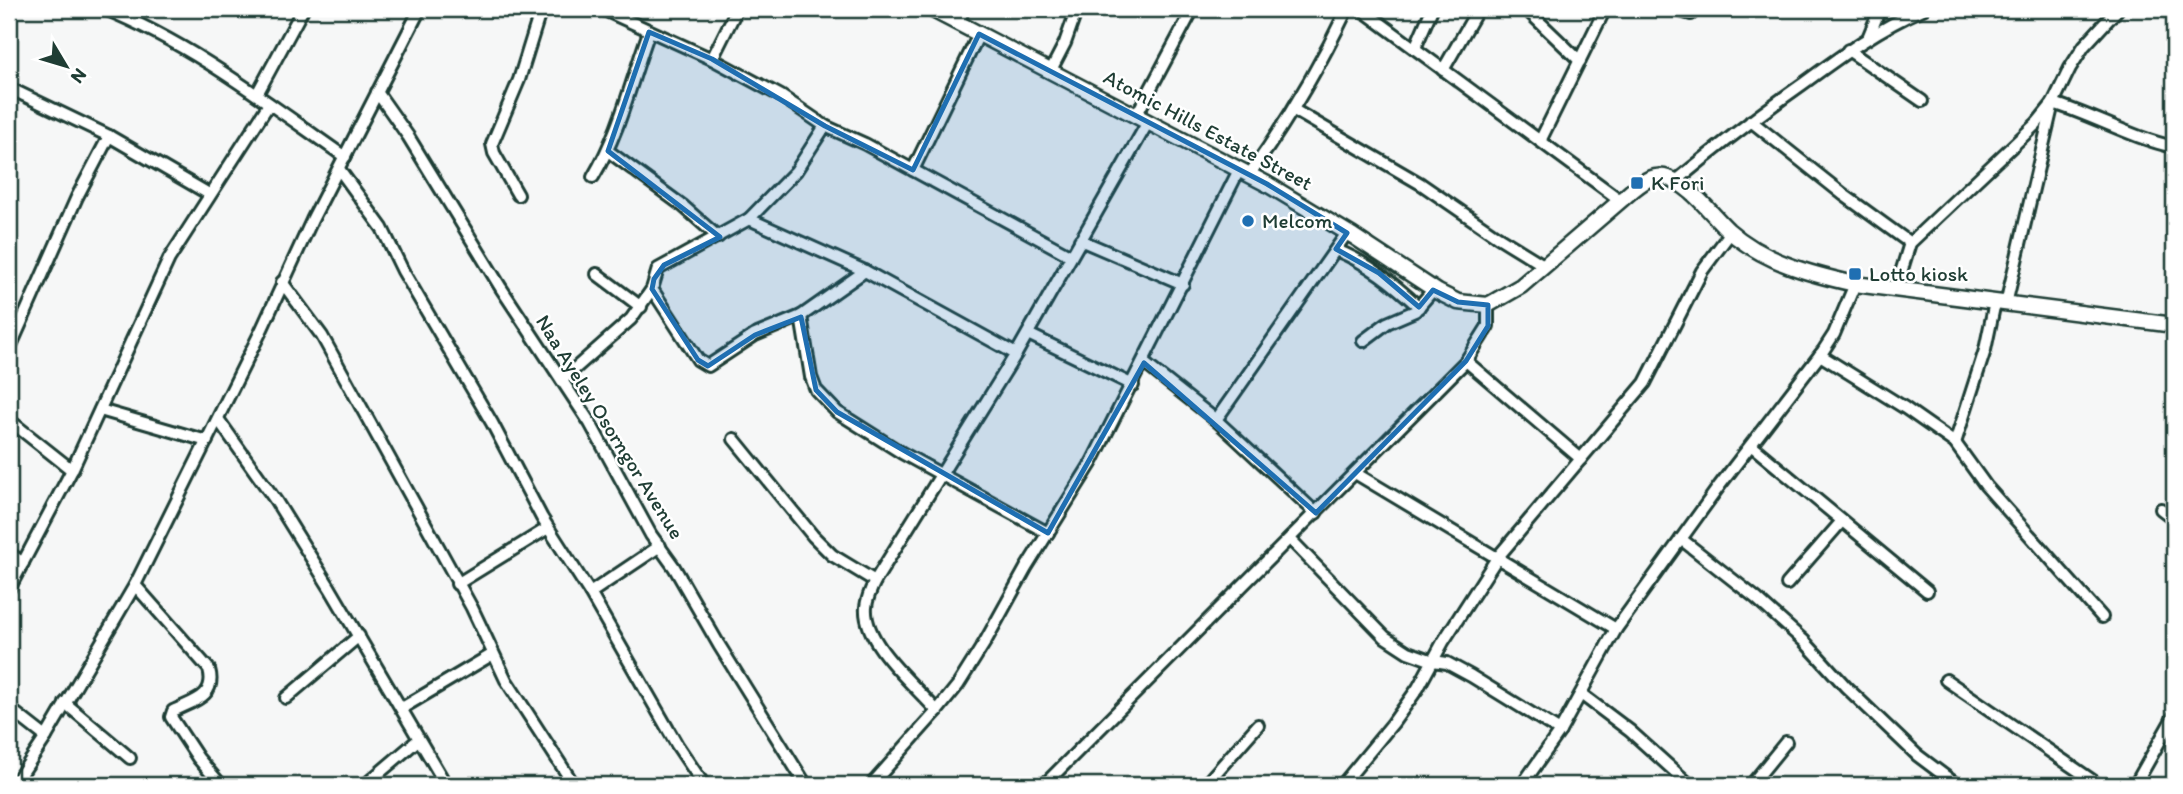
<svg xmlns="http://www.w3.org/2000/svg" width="2183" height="794" font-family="Itim,sans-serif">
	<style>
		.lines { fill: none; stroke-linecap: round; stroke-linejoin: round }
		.minor-casing { stroke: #1f3d34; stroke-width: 16 }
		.tertiary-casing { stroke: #1f3d34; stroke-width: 19 }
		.minor { stroke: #fff; stroke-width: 10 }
		.tertiary { stroke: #fff; stroke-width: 14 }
		.marked { fill: #1f6fb2; fill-opacity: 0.2; stroke: #1f6fb2; stroke-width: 5; stroke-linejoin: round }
		.poi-dot { fill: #1f6fb2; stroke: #fff; stroke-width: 2.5 }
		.labels { text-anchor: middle; stroke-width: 5; stroke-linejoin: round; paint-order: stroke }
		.street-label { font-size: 21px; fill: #1f3d34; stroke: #fff }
		.poi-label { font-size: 21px; fill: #1f3d34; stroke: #fff; text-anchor: start }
	</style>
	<rect width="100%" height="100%" fill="#f6f7f7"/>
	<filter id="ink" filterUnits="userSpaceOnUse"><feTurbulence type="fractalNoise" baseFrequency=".0143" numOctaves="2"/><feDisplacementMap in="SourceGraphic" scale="14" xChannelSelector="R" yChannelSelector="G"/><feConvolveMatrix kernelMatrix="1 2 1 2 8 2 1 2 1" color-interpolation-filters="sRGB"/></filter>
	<g filter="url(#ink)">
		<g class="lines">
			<g class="minor-casing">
				<g id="minor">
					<path d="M 105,9 C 192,44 269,104 345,157"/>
					<polyline points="602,9 712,59 781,96 825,126 865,144 1071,256"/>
					<polyline points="1361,9 1620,200"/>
					<polyline points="1526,9 1580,61"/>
					<polyline points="1673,9 1691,14"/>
					<polyline points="959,24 963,9"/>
					<polyline points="1868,38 1880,9"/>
					<polyline points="1415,48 1432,9"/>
					<polyline points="1848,50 1922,101"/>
					<polyline points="712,59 737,9"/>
					<polyline points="1051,70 1065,43 1077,9"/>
					<polyline points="1443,70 1478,9"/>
					<polyline points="9,88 109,136 209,194"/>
					<polyline points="377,92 408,136 501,288 590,423 651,535 674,567 719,645 806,785"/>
					<polyline points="257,94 303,9"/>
					<polyline points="1294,110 1421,184 1498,237 1545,266"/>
					<polyline points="1136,116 1193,9"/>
					<polyline points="1751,121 1844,195 1910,243"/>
					<polyline points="1540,141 1605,9"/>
					<polyline points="608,151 683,206 718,237"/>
					<polyline points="339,169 382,228 403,271 492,423 542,518 590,593 677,745 704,785"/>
					<polyline points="913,170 979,34"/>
					<path d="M 1249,175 C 1287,122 1319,68 1347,9"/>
					<path d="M 593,177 C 620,132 631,81 649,32"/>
					<path d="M 1676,181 C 1717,147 1760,114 1804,83 C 1842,55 1879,28 1923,9"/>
					<polyline points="518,195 494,153 492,144 519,80 541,9"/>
					<polyline points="749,219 865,271 1016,354"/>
					<polyline points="1080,240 1183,284"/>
					<path d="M 1336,250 C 1368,263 1393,283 1419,307"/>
					<polyline points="597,274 641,307"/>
					<polyline points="282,282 322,336 472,608 506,680 574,785"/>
					<polyline points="652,289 698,360 708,366 755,335 801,316 865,271"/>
					<path d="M 1896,289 L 1910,243 L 2037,123 L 2053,103 C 2095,116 2132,138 2174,147"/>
					<polyline points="2006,304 2053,103 2070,68 2084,46 2118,9"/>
					<polyline points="801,316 811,377 816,390 837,412 902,453 1048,533"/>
					<polyline points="1028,334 1133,385"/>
					<polyline points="1363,341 1387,323 1415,311 1433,290"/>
					<polyline points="9,350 77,197 109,136"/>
					<polyline points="1820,355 1905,408 1955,443 1986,486 2102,617"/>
					<polyline points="1466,361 1581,459"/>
					<polyline points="1144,363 1216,420 1316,513"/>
					<polyline points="562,380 631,319 652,289 658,269 749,219 796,171 825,126"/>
					<polyline points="100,410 207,441"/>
					<polyline points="218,419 276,501 330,588 446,785"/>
					<polyline points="9,420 72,470"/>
					<polyline points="1216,420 1347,233"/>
					<polyline points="734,439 813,536 832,555 875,581"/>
					<polyline points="1955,443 1985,350 1995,302"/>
					<polyline points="1752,446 1927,591"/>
					<polyline points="1355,473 1616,629"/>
					<polyline points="2161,509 2174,519"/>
					<polyline points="1290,539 1385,637 1408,652 1433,661 1447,663 1471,676 1560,731"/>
					<polyline points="1681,539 1756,598 1804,641 1846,687 1917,755 1957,785"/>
					<polyline points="9,553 23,563"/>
					<polyline points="457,584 548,528"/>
					<polyline points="1787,584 1842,521"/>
					<path d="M 135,585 L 209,669 C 217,697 193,701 173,711 L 171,717 L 198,758 L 221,785"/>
					<polyline points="9,589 72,470 169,259 269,104"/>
					<polyline points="590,593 660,546"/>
					<polyline points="1946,680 2099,785"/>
					<polyline points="1581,694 1630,731 1690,785"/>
					<polyline points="286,698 359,636"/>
					<polyline points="65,703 130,758"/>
					<polyline points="9,708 46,737"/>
					<polyline points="402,708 493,654"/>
					<path d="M 937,711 C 915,685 863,644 866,607 C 867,598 871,589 875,581 L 1016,354 L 1148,122"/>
					<polyline points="14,785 46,737 135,585 261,331 312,220 420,9"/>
					<polyline points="365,785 418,740"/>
					<polyline points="871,785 937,711 958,685 985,642 1026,568 1092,462 1239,170"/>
					<polyline points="1044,785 1466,361 1488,326 1488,305"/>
					<polyline points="1205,785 1258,725"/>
					<polyline points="1342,785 1393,723 1418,688 1443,642 1497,558 1645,383 1702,271 1731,232"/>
					<polyline points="1522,785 1560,731 1616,629 1720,485 1823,351 1834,334 1855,284"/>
					<polyline points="1751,785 1786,742"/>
					<polyline points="2135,785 2174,716"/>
				</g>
			</g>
			<g class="tertiary-casing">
				<path id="tertiary" d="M 931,9 L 1267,184 L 1353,236 L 1438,292 L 1458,302 L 1488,305 L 1521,286 L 1634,189 C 1644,181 1655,173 1668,178 C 1692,186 1710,213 1728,230 C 1764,262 1810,274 1855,284 L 2174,325"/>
			</g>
			<use href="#minor" class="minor"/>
			<use href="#tertiary" class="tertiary"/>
		</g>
	</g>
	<path class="marked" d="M 649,32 L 712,59 L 825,126 L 913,170 L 979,34 L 1267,184 L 1347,233 L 1336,249 L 1379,273 L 1419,307 L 1433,290 L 1458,302 L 1488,305 L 1488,326 L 1466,361 L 1316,513 L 1144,363 L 1048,533 L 837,412 L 816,390 L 801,317 L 755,335 L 708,366 L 698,360 L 652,289 L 654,279 L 664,265 L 720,237 L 608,151 Z"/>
	<g class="poi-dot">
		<rect x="1630" y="176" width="14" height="14" rx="3.5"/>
		<circle cx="1248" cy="221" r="7"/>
		<rect x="1848" y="267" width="14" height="14" rx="3.5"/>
	</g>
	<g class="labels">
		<g class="street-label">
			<text transform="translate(1208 130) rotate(28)" y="7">Atomic Hills Estate Street</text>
			<text transform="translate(610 427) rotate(58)" y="7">Naa Ayeley Osorngor Avenue</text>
		</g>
		<g class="poi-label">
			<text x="1651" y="190">K Fori</text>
			<text x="1262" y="228">Melcom</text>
			<text x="1869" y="281">Lotto kiosk</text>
		</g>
	</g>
	<rect width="2183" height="794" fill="none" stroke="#fff" stroke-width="35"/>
	<rect x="18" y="18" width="2148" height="759" fill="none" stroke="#1f3d34" stroke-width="2.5" filter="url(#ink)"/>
	<g transform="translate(66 66) rotate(128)" stroke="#ffffff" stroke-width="5" paint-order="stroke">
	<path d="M0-5L12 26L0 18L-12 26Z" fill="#1f3d34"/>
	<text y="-10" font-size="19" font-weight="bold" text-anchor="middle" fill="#1f3d34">N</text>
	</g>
</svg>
